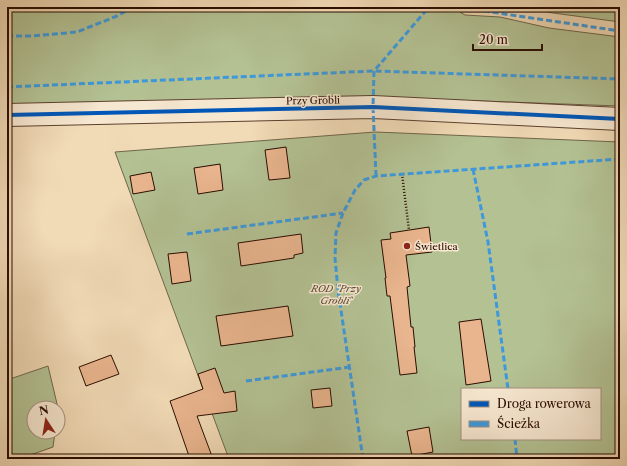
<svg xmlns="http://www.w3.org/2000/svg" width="627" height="466" font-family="'Libre Caslon Text',serif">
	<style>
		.green { fill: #b3c193; stroke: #6e664a; fill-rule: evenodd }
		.building { fill: #e9b58e; stroke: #2a0c00 }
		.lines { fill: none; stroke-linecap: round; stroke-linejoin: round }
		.minor-casing { stroke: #5c402e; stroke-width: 24 }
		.path { stroke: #2a0c00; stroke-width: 2.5; stroke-dasharray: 1 2; stroke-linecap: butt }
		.minor { stroke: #f6e7d0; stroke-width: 22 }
		.quiet { stroke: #3d99dc; stroke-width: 3; stroke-dasharray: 6 3; stroke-linecap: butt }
		.cycleway-casing { stroke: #f6e7d0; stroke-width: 6 }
		.cycleway { stroke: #0057b8; stroke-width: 4 }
		.poi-dot { fill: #8f2418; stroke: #f6e7d0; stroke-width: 1.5 }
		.labels { text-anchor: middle; stroke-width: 3; stroke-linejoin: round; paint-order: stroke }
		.street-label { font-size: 10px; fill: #2a0c00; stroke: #f6e7d0 }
		.poi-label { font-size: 10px; fill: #2a0c00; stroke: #f6e7d0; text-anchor: start }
		.park-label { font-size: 10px; font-style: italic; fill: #5a4b33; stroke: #f6e7d0 }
	</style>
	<rect width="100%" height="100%" fill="#f1dab6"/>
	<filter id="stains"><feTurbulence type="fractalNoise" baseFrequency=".005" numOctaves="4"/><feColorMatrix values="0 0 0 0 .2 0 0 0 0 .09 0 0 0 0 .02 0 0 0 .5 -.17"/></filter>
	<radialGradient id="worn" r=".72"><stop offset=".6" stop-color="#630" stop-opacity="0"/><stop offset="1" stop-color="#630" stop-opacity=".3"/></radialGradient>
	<g class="green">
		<polygon points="7,7 620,7 620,22 546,12 460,12 465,15 500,17 549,28 620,37 620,106 425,99 7,109"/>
		<path d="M 375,132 L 620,142 L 620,459 L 229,459 L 115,152 ZM 462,389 L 600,389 L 600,439 L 462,439 Z"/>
		<polygon points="48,366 58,408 34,408 34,432 55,432 53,447 19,459 7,459 7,380"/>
	</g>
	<g class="building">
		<polygon points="286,147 290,178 269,180 265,150"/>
		<polygon points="220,164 223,190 198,194 194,168"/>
		<polygon points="151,172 155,190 133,194 130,176"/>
		<polygon points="429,227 432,252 406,255 410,286 407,287 411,327 413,327 415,347 414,347 417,373 400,375 390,296 387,296 385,278 386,278 381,240 391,239 390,233"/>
		<polygon points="301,234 303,253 294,255 294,258 241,266 238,243"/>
		<polygon points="187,252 191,281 172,284 168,254"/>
		<polygon points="288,306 293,336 221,346 216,316"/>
		<polygon points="481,319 491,381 466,385 459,322"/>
		<polygon points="111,355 119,374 86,386 79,367"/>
		<polygon points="215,368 224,393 235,391 237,411 197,416 213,459 190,459 170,401 203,389 198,374"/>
		<polygon points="330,388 332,406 313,408 311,390"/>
		<polygon points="429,427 433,452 412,456 407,431"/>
	</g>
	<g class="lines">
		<g class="minor-casing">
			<polyline id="minor" points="7,115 373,107 620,119"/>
		</g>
		<polyline class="path" points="402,174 409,230"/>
		<use href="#minor" class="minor"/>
		<g class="quiet">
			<polyline points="457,7 620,31"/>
			<polyline points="7,36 31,36 77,32 117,16 133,7"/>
			<polyline points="7,87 374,71 620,79"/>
			<polyline points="473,169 488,242 508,389"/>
			<polyline points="376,176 373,107 374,71 429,7"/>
			<polyline points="187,234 343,213"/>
			<polyline points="246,381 350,367"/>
			<polyline points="515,439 517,459"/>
			<polyline points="363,459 338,290 335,258 336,233 343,213 355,190 364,180 376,176 620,159"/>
		</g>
		<g class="cycleway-casing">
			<polyline id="cycleway" points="7,115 373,107 620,119"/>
		</g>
		<use href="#cycleway" class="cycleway"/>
	</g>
	<circle class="poi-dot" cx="407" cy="246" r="4"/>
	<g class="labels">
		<g class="street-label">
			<text transform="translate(313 100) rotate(-1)" y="4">Przy Grobli</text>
		</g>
		<g class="poi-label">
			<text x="415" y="250">Świetlica</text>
		</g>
		<g class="park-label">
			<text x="336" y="292">ROD "Przy<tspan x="336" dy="12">Grobli"</tspan></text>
		</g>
	</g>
	<rect width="627" height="466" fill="none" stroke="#f1dab6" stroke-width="24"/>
	<rect x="8" y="8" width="611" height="450" fill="none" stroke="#2a0c00" stroke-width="2"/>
	<rect x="12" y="12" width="603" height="442" fill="none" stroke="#2a0c00"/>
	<rect x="461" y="388" width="140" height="52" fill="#f6e7d0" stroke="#a48f7d"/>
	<rect x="469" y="401" width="20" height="6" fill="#0057b8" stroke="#a48f7d"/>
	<text x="497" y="408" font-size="12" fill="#2a0c00">Droga rowerowa</text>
	<rect x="469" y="421" width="20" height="6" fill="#3d99dc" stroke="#a48f7d"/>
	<text x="497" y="428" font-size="12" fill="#2a0c00">Ścieżka</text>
	<g transform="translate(46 420) rotate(348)"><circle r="19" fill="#f6e7d0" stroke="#a48f7d"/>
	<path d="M0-3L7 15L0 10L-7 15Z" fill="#8f2418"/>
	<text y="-6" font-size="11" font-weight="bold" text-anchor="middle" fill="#2a0c00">N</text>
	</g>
	<path d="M473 44v6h69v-6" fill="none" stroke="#2a0c00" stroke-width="2"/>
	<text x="479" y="44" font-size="12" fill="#2a0c00" stroke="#f6e7d0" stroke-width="3" paint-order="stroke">20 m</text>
	<rect width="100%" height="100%" filter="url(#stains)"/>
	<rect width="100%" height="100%" fill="url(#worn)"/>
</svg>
